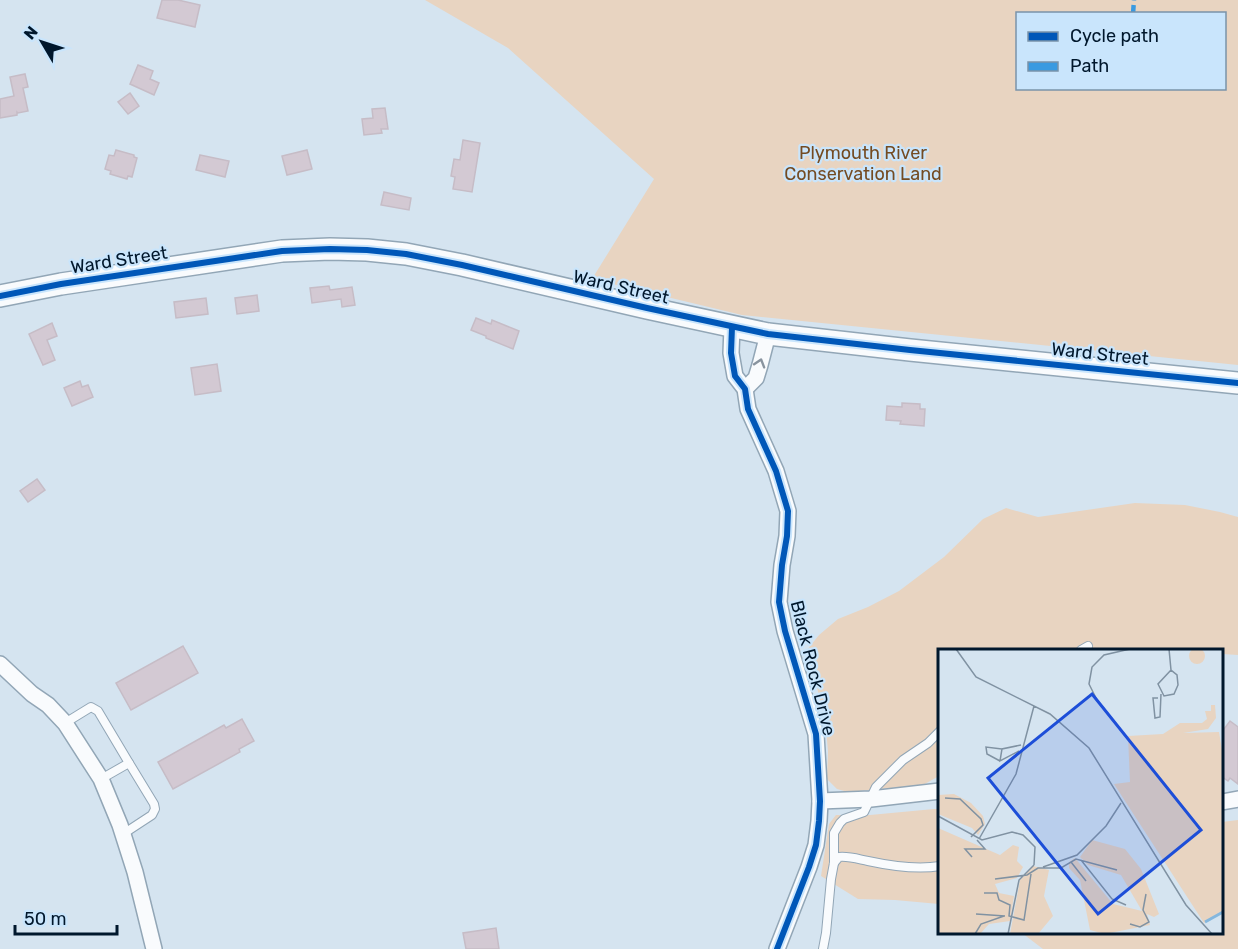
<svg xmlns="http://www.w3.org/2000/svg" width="1238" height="949" font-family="Rubik,sans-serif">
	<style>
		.green { fill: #e8d4c1; fill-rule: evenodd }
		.building { fill: #d3c9d3; stroke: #c6bcc6; stroke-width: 1.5 }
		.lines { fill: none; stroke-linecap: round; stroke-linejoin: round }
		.lane-casing { stroke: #92a6b6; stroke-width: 10 }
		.street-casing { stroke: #92a6b6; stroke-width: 18 }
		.secondary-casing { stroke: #92a6b6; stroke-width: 24 }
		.lane { stroke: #f9fbfd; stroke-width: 8 }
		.street { stroke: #f9fbfd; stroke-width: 15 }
		.secondary { stroke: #f9fbfd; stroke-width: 21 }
		.quiet { stroke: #399ae1; stroke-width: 4.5; stroke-dasharray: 9 4.5; stroke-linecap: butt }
		.cycleway-casing { stroke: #c9e5fc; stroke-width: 10 }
		.cycleway { stroke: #0057b8; stroke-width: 6 }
		.oneway { stroke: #89949f }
		.labels { text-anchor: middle; stroke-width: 4.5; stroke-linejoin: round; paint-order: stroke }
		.park-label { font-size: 18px; fill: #744b22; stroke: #c9e5fc }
		.street-label { font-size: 18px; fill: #00172c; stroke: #c9e5fc }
		.inset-river { fill: none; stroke: #84b7de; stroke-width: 3 }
		.inset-road { fill: none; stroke: #8092a2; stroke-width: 1.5 }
		.view { fill: #1d4ed8; fill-opacity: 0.15; stroke: #1d4ed8; stroke-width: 3 }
		.inset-edge { fill: none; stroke: #00172c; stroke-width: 3 }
	</style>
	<rect width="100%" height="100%" fill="#d5e4f0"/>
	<g class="green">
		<path d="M 425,0 L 1238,0 L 1238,365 L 742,315 L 592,279 L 654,179 L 508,48 ZM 1018,14 L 1224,14 L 1224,88 L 1018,88 Z"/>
		<path d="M 1135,503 L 1185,505 L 1220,512 L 1238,517 L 1238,655 L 1222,654 L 1222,650 L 1166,650 L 1127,649 L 1117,650 L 940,650 L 939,776 L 923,785 L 848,792 L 837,789 L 827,779 C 827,770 828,760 828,751 C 826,717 816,683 807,650 L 819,635 L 838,619 L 868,607 L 899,591 L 944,557 L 983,519 L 1006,508 L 1038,517 Z"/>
		<polygon points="934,809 939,809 939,904 895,900 858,899 821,876 829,824 836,815 870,815"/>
		<polygon points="1238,820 1238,949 1043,949 1022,933 1222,932 1222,822"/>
	</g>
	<g class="building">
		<polygon points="162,0 178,0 200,5 195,27 157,18"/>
		<polygon points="138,65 153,71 150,79 159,83 154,95 130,84"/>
		<polygon points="25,74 28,87 23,88 28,111 18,113 17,112 17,115 0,118 0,99 14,96 10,77"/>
		<polygon points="130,93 139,106 128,114 118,102"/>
		<polygon points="385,108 388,129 381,129 382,133 364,135 362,119 373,118 372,109"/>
		<polygon points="463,140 480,143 472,192 453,189 455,177 451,176 454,159 460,160"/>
		<polygon points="116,150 134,155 134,157 137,158 132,177 128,176 127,179 110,174 111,171 105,169 109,155 114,156"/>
		<polygon points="307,150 312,169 287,175 282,156"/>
		<polygon points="200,155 229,161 225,177 196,170"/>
		<polygon points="384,192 411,198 409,210 381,205"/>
		<polygon points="329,286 330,290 352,287 355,305 342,307 341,299 312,303 310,288"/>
		<polygon points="257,295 259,311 237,314 235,298"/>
		<polygon points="206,298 208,314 176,318 174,302"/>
		<polygon points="476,318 491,324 492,320 519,331 513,349 486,338 486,336 471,330"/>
		<polygon points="52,323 57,336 47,340 55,360 43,365 29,334"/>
		<polygon points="217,364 221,391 195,395 191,368"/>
		<polygon points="80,381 82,387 88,385 93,397 72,406 64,388"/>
		<polygon points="902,403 920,404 920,409 925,409 924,426 900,424 901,421 886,420 887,406 902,407"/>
		<polygon points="37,479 45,490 28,502 20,491"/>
		<polygon points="183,646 198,673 131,710 116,683"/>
		<polygon points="242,719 254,741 239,749 240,752 173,789 158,762 224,725 226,728"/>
		<polygon points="1230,721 1238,727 1238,784 1230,778 1228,781 1221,776 1221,733"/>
		<polygon points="496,928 499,949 466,949 463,933"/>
	</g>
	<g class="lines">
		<g class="lane-casing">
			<g id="lane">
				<polyline points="1081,650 1088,646"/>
				<polyline points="65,723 91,707 98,711 129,763"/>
				<polyline points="101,779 129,763 154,804 155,809 152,815 123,834"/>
				<path d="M 834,863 L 839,857 C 849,856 858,859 868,861 C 891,866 916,870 940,866"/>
				<polyline points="823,949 826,933 831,879 834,863 834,833 840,823 844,819 864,812 876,787 903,760 928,743 940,731"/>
			</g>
		</g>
		<g class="street-casing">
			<g id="street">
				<polyline points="732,327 731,353 735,376 745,389 748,409 776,471 788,511 787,536 782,565 779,602 785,631 816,734 820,801 819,821 816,845 809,867 777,949"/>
				<polyline points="745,389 756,378 760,365 768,334"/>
				<polyline points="0,664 32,694 48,705 65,723 101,779 120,825 135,872 154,949"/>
				<polyline points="820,801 871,799 940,791"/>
				<polyline points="1222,802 1238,799"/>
			</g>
		</g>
		<g class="secondary-casing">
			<polyline id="secondary" points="0,296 61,284 282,251 330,249 367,250 406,254 462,265 647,308 768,334 910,350 1238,383"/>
		</g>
		<use href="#lane" class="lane"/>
		<use href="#street" class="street"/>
		<use href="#secondary" class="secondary"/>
		<polyline class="quiet" points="1133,14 1134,0"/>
		<g class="cycleway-casing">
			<g id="cycleway">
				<polyline points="0,296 61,284 282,251 330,249 367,250 406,254 462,265 647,308 768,334 910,350 1238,383"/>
				<polyline points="732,327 731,353 735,376 745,389 748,409 776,471 788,511 787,536 782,565 779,602 785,631 816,734 820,801 819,821 816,845 809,867 777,949"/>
			</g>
		</g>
		<use href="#cycleway" class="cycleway"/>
	</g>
	<defs><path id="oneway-chevron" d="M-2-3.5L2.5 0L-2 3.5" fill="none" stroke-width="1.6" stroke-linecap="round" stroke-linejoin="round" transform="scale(1.5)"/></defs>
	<use class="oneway" href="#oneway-chevron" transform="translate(760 363) rotate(-73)"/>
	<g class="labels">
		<g class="park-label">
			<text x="863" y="159">Plymouth River<tspan x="863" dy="21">Conservation Land</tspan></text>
		</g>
		<g class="street-label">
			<text transform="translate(119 260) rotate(-9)" y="6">Ward Street</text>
			<text transform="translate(621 287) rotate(13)" y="6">Ward Street</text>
			<text transform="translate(1100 354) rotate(6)" y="6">Ward Street</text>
			<text transform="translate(813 668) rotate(76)" y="6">Black Rock Drive</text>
		</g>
	</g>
	<g transform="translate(938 649)">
		<rect width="285" height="285" fill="#d5e4f0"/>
		<path d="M251 7a8 8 0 1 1 16 0a8 8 0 1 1-16 0ZM 273,56 L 277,56 L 278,69 L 270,80 L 245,84 L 281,83 L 285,107 L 285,263 L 266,274 L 176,135 L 192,133 L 190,87 L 225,85 L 242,74 L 264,74 L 269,70 L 267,62 L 273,62 ZM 16,145 L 33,154 L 45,167 L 47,175 L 40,186 L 34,179 L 0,165 L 0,146 ZM 0,179 L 62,206 L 75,196 L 81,198 L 79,212 L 85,218 L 79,229 L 57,235 L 61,244 L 76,247 L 72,272 L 51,275 L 42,285 L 0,285 ZM 154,191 L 187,200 L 203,220 L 221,265 L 216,268 L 209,265 L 212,276 L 167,285 L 152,281 L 142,231 L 131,219 L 131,213 L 137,209 L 175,255 L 204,262 L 183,226 L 150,216 L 142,208 ZM 95,217 L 111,221 L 106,247 L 115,267 L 100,285 L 72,285 L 82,231 Z" fill="#e8d4c1"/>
		<path class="inset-river" d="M 267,273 L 285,263"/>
		<path class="inset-road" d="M 18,0 L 38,28 L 112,65 L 151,99 L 248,256 L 274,285M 231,0 L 233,21 L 239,26 L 240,36 L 236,45 L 226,47 L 220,35 L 233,21M 220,49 L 215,49 L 217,69 L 222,68 L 223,45M 160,53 L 151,35 L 154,18 L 166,6 L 192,0M 81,102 L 62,112 L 64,100 L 83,96M 62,112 L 49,105 L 48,98 L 64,100M 7,149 L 22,150 L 43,170 L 45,176 L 33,188M 0,167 L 44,191 L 74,183 L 85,186 L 97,198 L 96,216M 41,190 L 78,125 L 96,57M 34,208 L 27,200 L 47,200 L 39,191M 143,211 L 174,250 L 188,256M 133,213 L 148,232M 105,218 L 139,206 L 168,177 L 183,154M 57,230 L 89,226 L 100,219 L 123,219 L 138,210 L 179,221M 46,244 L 59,244 L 61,251 L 72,256 L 71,267 L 86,271 L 93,225M 38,265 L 67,267M 192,275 L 202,278 L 211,273 L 205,261 L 208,245M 37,285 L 43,275 L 66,267M 70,285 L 81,231 L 96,216"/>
		<path class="view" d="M 154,45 L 263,181 L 160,265 L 50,129 Z"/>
		<rect width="285" height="285" class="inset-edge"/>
	</g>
	<rect x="1016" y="12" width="210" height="78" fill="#c9e5fc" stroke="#7993a9" stroke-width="1.5"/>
	<rect x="1028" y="32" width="30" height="9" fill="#0057b8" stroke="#7993a9" stroke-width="1.5"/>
	<text x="1070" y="42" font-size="18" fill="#00172c">Cycle path</text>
	<rect x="1028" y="62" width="30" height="9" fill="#399ae1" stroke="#7993a9" stroke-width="1.5"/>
	<text x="1070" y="72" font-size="18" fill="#00172c">Path</text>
	<g transform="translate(42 42) rotate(309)" stroke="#c9e5fc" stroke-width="4.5" paint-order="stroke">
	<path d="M0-4.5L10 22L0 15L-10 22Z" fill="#00172c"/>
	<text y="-9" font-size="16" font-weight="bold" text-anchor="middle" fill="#00172c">N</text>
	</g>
	<path d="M15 925v9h102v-9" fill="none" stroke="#00172c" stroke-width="3"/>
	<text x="24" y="925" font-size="18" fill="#00172c" stroke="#c9e5fc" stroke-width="4.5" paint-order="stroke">50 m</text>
</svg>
